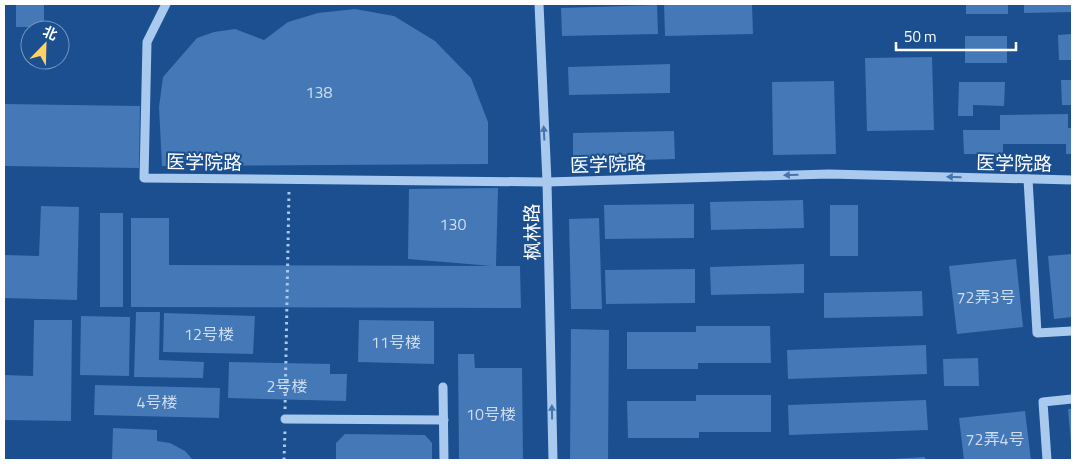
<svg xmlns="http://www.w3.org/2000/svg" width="1076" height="464" font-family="'Titillium Web','Noto Sans SC',sans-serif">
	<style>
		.building { fill: #4478b7 }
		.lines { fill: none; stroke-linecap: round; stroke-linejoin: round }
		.path { stroke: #a9c9ee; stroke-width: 3; stroke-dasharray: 2.5 4; stroke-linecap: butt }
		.minor { stroke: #a9c9ee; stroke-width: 9 }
		.oneway { fill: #4674ac }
		.labels { text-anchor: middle; stroke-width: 4; stroke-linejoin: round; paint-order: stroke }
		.number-label { font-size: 16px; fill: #d0dded }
		.street-label { font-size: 19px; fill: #fff; stroke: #1b4f8f }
	</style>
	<rect width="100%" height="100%" fill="#1b4f8f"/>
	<g class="building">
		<rect x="16" y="4" width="28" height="23"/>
		<polygon points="664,4 752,4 753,34 665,36"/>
		<rect x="966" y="4" width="42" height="10"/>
		<polygon points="1024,4 1072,4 1072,12 1024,13"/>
		<polygon points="657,5 658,34 562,36 561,8"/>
		<polygon points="355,9 394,16 435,41 471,78 488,122 488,164 162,166 159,107 163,77 197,38 214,32 235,29 264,40 288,22 318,13"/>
		<polygon points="1072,34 1072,60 1059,60 1058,35"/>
		<rect x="965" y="36" width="42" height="27"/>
		<polygon points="932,57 934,130 867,131 865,58"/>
		<polygon points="670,64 670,93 569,95 568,67"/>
		<polygon points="1061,80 1072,80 1072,105 1062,105"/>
		<polygon points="834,81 836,154 773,155 772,82"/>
		<polygon points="959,82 1005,82 1004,106 973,105 973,116 958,116"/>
		<polygon points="4,104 140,106 139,168 4,166"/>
		<polygon points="1068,114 1068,128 1072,128 1072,154 1066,154 1066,144 1003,144 1003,154 964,154 963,130 1000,130 1000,115"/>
		<polygon points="674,131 675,159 573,162 573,133"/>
		<polygon points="498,188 496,266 520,266 521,308 131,307 131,218 169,218 169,265 492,266 408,259 409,189"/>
		<polygon points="803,200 804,228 711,230 710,202"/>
		<polygon points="694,204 694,238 605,239 604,205"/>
		<rect x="830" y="205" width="28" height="51"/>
		<polygon points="41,206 79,207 77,300 4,298 4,255 39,256"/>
		<rect x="100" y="213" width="23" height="94"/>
		<polygon points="599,218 602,309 571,309 569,219"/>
		<polygon points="1072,254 1072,317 1054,319 1048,256"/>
		<polygon points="1016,259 1023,327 957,334 949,266"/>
		<polygon points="804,264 804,293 711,295 710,267"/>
		<polygon points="695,269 695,303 606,304 605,270"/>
		<polygon points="922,291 923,316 824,318 824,293"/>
		<polygon points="136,312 160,312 159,360 204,362 203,378 134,377"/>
		<polygon points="164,313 255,316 253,354 163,352"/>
		<polygon points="81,316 130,317 129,376 80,375"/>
		<polygon points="34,320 72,320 71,421 4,420 4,375 33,376"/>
		<polygon points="359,320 434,321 434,364 358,362"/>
		<polygon points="696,326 770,326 771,363 698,363 698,369 627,369 627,332 696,332"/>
		<polygon points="571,329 609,330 608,460 570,460"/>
		<polygon points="926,345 927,374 788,379 787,350"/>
		<polygon points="458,354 474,354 475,368 522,368 523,460 459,460"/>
		<polygon points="978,358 979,386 944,386 943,359"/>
		<polygon points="229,362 330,364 330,374 347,374 346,401 228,398"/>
		<polygon points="95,385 220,388 219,418 94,415"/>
		<polygon points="696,395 771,395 771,432 699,432 699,438 628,438 627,401 696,401"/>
		<polygon points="926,400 928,430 789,435 788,405"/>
		<polygon points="1068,409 1072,409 1072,443 1071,443"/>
		<polygon points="1025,411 1031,460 964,460 959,418"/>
		<polygon points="113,428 157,430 157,441 170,443 185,451 193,460 112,460"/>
		<polygon points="345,434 425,435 432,443 432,460 336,460 336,443"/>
		<polygon points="925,457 925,460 892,460 892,459"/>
	</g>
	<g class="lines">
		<g class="path">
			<polyline points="285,409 289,190"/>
			<polyline points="284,460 285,430"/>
		</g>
		<g class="minor">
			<polyline points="166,4 147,42 144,178 547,182 829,174 1072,180"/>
			<polyline points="539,4 547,182 553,460"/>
			<polyline points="1028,179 1037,333 1072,331"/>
			<polyline points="443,387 444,460"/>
			<polyline points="285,419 444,420"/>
			<polyline points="1047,460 1043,402 1072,399"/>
		</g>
	</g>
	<defs><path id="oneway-solid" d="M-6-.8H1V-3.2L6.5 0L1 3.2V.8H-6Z" transform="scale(1.25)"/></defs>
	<g class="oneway">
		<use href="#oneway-solid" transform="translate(544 133) rotate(-93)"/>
		<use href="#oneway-solid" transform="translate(791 175) rotate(178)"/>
		<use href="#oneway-solid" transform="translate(954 177) rotate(-179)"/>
		<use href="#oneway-solid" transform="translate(552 412) rotate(-91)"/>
	</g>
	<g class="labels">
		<g class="number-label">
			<text x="319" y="98">138</text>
			<text x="453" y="230">130</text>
			<text x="986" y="303">72弄3号</text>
			<text x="209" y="340">12号楼</text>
			<text x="396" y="348">11号楼</text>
			<text x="287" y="392">2号楼</text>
			<text x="157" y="408">4号楼</text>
			<text x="491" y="420">10号楼</text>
			<text x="995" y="445">72弄4号</text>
		</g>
		<g class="street-label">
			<text transform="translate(204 162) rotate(1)" y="7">医学院路</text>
			<text transform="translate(1014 163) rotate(1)" y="7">医学院路</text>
			<text transform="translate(608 164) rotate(-2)" y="7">医学院路</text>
			<text transform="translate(532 232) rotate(-91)" y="7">枫林路</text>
		</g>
	</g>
	<rect width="1076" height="464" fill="none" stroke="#ffffff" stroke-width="10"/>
	<g transform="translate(45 45) rotate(23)"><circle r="24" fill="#1b4f8f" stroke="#7695bc"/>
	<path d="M0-4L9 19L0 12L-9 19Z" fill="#ffd166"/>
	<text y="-8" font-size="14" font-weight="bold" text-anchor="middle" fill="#ffffff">北</text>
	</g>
	<path d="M896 42v8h120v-8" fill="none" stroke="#ffffff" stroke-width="2.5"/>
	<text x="904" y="42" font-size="15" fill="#ffffff" stroke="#1b4f8f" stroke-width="4" paint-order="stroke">50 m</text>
</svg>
